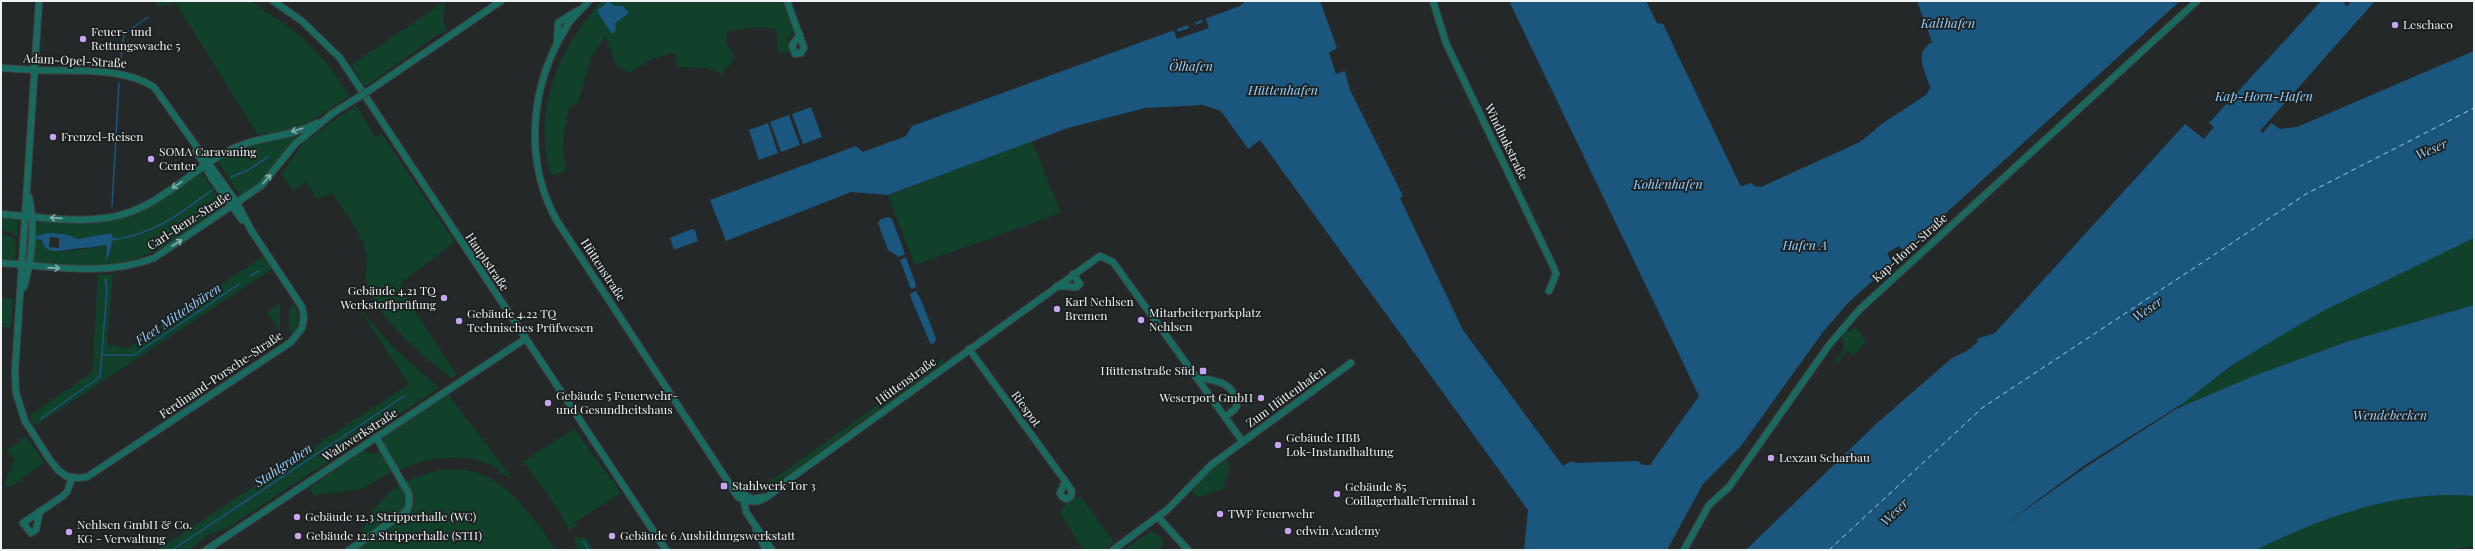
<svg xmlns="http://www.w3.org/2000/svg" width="2475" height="551" font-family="'Playfair Display',serif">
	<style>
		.green { fill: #11402b }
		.water { fill: #1b567f; fill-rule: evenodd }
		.pier { fill: #242828 }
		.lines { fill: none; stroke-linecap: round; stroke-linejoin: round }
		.stream { stroke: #1b567f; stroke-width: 1.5 }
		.ferry { stroke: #97cffb; stroke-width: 1; stroke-dasharray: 5 4; stroke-linecap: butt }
		.minor-casing { stroke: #404444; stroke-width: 8 }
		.minor { stroke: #186a5f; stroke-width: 6 }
		.minor-bridge-casing { stroke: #404444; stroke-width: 8; stroke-linecap: butt }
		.minor-bridge { stroke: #186a5f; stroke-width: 6 }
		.oneway { stroke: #84aea8 }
		.poi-dot { fill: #c7a6ef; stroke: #1b1f1f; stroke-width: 1.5 }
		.labels { text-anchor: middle; stroke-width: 3.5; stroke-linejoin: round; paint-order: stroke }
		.poi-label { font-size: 12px; fill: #eff2f2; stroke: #1b1f1f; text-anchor: start }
		.street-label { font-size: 12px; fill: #eff2f2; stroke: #1b1f1f }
		.water-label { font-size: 13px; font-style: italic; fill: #97cffb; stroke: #1b1f1f }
	</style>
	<rect width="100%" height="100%" fill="#242828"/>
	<g class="green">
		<polygon points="155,1 251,1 298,34 325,61 350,96 311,121 291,129 258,135 175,2 159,7"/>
		<polygon points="445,1 443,21 447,31 437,35 365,87 351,65"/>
		<path d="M 602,1 L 782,1 L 795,32 L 789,36 L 787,43 L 790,53 L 778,52 L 776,29 L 759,27 L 727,31 L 726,42 L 735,58 L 722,74 L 707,68 L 677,67 L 675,53 L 653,58 L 629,73 L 617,66 L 605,36 L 591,58 L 578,103 L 569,107 L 563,141 L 565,171 L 551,176 C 532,111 558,49 602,1 Z"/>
		<path d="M 356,105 L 375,137 L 381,133 L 455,242 L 401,283 L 411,305 L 457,375 L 452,378 C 423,357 379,320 367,284 C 364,273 369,259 365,248 C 358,228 343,210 332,193 L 317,199 L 306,182 L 293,191 L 281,174 L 304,142 Z"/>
		<polygon points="298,132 300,136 285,150 263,179 241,197 217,160 243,145"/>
		<polygon points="1032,141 1061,213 915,265 888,196"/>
		<path d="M 201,171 L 224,207 C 188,232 153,260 108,265 C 83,267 59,264 34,262 L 36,239 L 41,240 L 43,245 L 47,249 L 61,252 L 108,246 L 106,259 C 111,253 112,245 113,238 L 111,233 L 78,239 L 59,233 L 36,236 L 37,219 L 108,221 C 143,214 171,190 201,171 Z"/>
		<polygon points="1,217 18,218 17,235 1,229"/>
		<polygon points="1,233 16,239 15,261 1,259"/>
		<path d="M 2474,238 L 2474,305 L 2346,342 L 2256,375 L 2182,408 L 2182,404 C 2268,334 2372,282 2474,238 Z"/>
		<polygon points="263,256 272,269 35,426 29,416 92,372 98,275 113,274 107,344 128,348"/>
		<polygon points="1,298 13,298 11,328 1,327"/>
		<polygon points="280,303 280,332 267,312"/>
		<polygon points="294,303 300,319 293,335 289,328 289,309"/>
		<polygon points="356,304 393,347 439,388 226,529 209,534 190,550 157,550 409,384"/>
		<path d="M 1856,327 L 1866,341 L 1854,356 L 1847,351 L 1837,363 L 1833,360 C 1848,354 1842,346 1842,333 L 1845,329 L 1849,332 Z"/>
		<polygon points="943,358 944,362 763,493 761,488"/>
		<path d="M 447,393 L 512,478 C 505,478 498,468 491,465 C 460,452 429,457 399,470 L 384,445 L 383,438 Z"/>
		<path d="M 574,429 L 621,493 L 575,522 L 577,526 L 569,530 C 558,505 539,484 523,461 Z"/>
		<polygon points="26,436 44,463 8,488 4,484 15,459 6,451"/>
		<polygon points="364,450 371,454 382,453 393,471 361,489 314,495 309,488"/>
		<path d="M 1226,458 C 1231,467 1229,475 1224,484 L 1225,488 L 1198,497 L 1194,494 L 1193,490 L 1198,480 Z"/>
		<path d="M 442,470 C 451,470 461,469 470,471 C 511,480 533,519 556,550 L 352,550 C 376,503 387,481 442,470 Z"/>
		<path d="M 2444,494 L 2474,496 L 2474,546 L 2448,550 L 2256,550 C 2301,528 2351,507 2401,498 C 2415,496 2430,495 2444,494 Z"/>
		<path d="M 1081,497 L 1114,542 L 1104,550 L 1083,550 L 1060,513 C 1064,504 1071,498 1081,497 Z"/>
		<polygon points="1152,531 1163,540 1162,548 1159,550 1123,550"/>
		<polygon points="573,538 586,538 594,550 578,550"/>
	</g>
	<g class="water">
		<polygon points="608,1 615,6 623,6 629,13 615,23 616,31 612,34 598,13 598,10"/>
		<path d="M 1246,1 L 1320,1 L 1337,48 L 1329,53 L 1336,74 L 1345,71 L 1350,90 L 1403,196 L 1400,198 L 1463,330 L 1563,466 L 1571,461 L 1576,463 L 1638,461 L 1642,465 L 1650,465 L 1699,396 L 1509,1 L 1646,1 L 1657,23 L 1663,24 L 1740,185 L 1742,186 L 1751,183 L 1754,186 L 1761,187 L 1860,142 L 1883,123 L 1926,95 L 1930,88 C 1925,69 1913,54 1932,42 L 1917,1 L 2180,1 L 1904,251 L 1899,246 L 1887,253 L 1892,263 L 1847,304 L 1823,332 L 1741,446 L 1703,484 L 1667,550 L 1524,550 L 1528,510 L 1260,140 L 1248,149 L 1221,111 L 1203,105 L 1145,108 L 1068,128 L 888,195 L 851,192 L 726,241 L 710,200 L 856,146 L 863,152 L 906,136 L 912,126 L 1240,6 Z"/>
		<path d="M 2321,1 L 2346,1 L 2344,4 L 2347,6 L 2352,1 L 2375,1 L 2260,131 L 2263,133 L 2271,123 L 2280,129 L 2297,127 L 2474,51 L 2474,238 L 2325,310 L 2272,341 L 2231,366 L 2182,404 L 2085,465 L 2004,525 L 2086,467 L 2176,409 L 2256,375 L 2346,342 L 2474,305 L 2474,496 C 2398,489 2323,517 2256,550 L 1746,550 L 1876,424 L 1952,358 L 1967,351 L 1978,342 L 1977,339 L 1995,333 L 2185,124 L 2204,139 L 2214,127 L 2209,123 Z"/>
		<polygon points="811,107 822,137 803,144 792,114"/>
		<polygon points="789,115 800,145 781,152 770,122"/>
		<polygon points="768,123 778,153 759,160 749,130"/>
		<polygon points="888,217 892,219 905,254 899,257 888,250 878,223 881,219"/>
		<polygon points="692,229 695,230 698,241 674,250 670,238"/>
		<path d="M 48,233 L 64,234 L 78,239 L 111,233 L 113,238 C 112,243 110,256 106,259 L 107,246 L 105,245 C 94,248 84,247 73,249 C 63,250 44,256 42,240 L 36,239 L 36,236 ZM 50,237 L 59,238 L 59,248 L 49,247 Z"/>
		<polygon points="906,257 916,285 915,288 911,289 900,260"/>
		<polygon points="916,291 922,302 935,336 936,340 933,344 930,343 911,298 910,294"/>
	</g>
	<polygon class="pier" points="1205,16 1209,28 1177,39 1173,28 1176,27 1178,32 1189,28 1187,23 1194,21 1196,25 1203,22 1202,18"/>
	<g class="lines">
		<g class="stream">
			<polyline points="120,65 124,34 148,17"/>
			<polyline points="231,177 248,170 269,156"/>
			<polyline points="112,206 119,83"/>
			<path d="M 112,240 C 155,234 179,214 212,190"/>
			<polyline points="250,276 259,271"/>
			<polyline points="103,355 134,355 239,284"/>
			<polyline points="40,419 100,377 107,288 105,279"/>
			<polyline points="583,541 589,550"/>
			<polyline points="172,550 404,396"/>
		</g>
		<polyline class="ferry" points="1829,550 1982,408 2306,194 2474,108"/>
		<g class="minor-casing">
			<g id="minor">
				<polyline points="273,1 302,21 340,58 666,550"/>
				<path d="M 589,1 C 582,9 572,17 567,26 C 530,85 523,160 557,221 L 738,497 C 761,511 774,490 791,478 L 1100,256 L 1113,262 L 1243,442"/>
				<polyline points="787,1 804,48 801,53 795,54 792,45 800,35"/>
				<polyline points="1433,1 1446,43 1553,266 1556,274 1549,291"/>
				<polyline points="557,43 558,23 577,11"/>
				<path d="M 1,68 L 35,70 C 74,72 121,66 154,87 L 237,203 L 251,230 L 302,307 L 304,317 L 302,328 L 291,342 L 87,477 L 77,478 L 66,476 L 58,470 L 50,460 L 25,421 L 16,393 L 15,371 L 39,1"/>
				<polyline points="370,90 501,1"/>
				<polyline points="330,115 352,101"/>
				<polyline points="196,151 213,180 242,220"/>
				<path d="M 1,214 C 48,217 100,229 144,206 C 174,191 198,167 228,151 C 255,136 289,138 317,123"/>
				<path d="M 1,263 C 53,266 104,277 154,258 L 261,186 L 295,144 L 332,114"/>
				<polyline points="1057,286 1077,287 1080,284 1073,274"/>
				<path d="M 24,287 C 32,259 35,226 29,197"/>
				<polyline points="969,349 1063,478 1072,491 1071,496 1066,499 1062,497 1060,493 1065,482"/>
				<path d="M 1195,376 C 1213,382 1234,379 1237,405 L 1235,409 L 1225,417"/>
				<polyline points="736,490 752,499 764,497"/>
				<polyline points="744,501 746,512 772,550"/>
				<polyline points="40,511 36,530 31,533 23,523 63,496 67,492 72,478"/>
				<polyline points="1158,517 1188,550"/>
				<polyline points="756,530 766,550"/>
				<polyline points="206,550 525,339"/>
				<polyline points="349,550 406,512 409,505 409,494 376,437"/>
				<polyline points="1113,550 1168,509 1211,465 1351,363"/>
				<polyline points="1684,550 1709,505 1729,487 1829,345 1859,310 2197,1"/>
			</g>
		</g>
		<use href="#minor" class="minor"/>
		<g class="minor-bridge-casing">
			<polyline id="minor-bridge" points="352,101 370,90"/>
		</g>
		<use href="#minor-bridge" class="minor-bridge"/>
	</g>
	<defs><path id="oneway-shaft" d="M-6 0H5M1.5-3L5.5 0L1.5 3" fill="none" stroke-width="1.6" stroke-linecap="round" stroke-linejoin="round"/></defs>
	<g class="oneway">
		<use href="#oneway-shaft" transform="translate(297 130) rotate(163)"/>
		<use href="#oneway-shaft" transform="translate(267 179) rotate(-49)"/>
		<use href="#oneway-shaft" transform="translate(177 185) rotate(146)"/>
		<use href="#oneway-shaft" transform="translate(56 218) rotate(-176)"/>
		<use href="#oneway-shaft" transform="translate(177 243) rotate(-33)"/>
		<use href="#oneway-shaft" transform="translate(54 268) rotate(4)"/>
	</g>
	<g class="poi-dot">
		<circle cx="2395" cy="25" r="4"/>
		<circle cx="83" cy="39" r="4"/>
		<circle cx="53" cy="137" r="4"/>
		<circle cx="151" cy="159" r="4"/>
		<circle cx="444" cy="298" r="4"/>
		<circle cx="1057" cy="309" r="4"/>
		<circle cx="1141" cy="320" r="4"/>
		<circle cx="459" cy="321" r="4"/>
		<rect x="1199" y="367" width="8" height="8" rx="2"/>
		<circle cx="1261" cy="398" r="4"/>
		<circle cx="548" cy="403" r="4"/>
		<circle cx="1278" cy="445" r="4"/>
		<circle cx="1771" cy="458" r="4"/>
		<rect x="720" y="482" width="8" height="8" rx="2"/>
		<circle cx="1337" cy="494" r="4"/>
		<circle cx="1220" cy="514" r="4"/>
		<circle cx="297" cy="517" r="4"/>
		<circle cx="1288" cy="531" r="4"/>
		<circle cx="69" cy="532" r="4"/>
		<circle cx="298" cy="536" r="4"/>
		<circle cx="612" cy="536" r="4"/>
	</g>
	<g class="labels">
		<g class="poi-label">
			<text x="2403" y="29">Leschaco</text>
			<text x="91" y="36">Feuer- und<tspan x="91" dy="14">Rettungswache 5</tspan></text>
			<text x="61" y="141">Frenzel-Reisen</text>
			<text x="159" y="156">SOMA Caravaning<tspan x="159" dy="14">Center</tspan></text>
			<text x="436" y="295" text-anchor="end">Gebäude 4.21 TQ<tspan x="436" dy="14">Werkstoffprüfung</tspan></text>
			<text x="1065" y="306">Karl Nehlsen<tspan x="1065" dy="14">Bremen</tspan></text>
			<text x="1149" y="317">Mitarbeiterparkplatz<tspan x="1149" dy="14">Nehlsen</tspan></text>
			<text x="467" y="318">Gebäude 4.22 TQ<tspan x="467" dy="14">Technisches Prüfwesen</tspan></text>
			<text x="1195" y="375" text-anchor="end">Hüttenstraße Süd</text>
			<text x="556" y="400">Gebäude 5 Feuerwehr-<tspan x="556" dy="14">und Gesundheitshaus</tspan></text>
			<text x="1253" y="402" text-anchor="end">Weserport GmbH</text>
			<text x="1286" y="442">Gebäude HBB<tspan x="1286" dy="14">Lok-Instandhaltung</tspan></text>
			<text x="1779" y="462">Lexzau Scharbau</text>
			<text x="732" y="490">Stahlwerk Tor 3</text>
			<text x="1345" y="491">Gebäude 85<tspan x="1345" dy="14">CoillagerhalleTerminal 1</tspan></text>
			<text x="1228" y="518">TWF Feuerwehr</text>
			<text x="305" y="521">Gebäude 12.3 Stripperhalle (WC)</text>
			<text x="77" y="529">Nehlsen GmbH &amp; Co.<tspan x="77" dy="14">KG - Verwaltung</tspan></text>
			<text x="1296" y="535">edwin Academy</text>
			<text x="306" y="540">Gebäude 12.2 Stripperhalle (STH)</text>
			<text x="620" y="540">Gebäude 6 Ausbildungswerkstatt</text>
		</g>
		<g class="street-label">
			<text transform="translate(75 61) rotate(3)" y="4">Adam-Opel-Straße</text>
			<text transform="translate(1506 142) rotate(64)" y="4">Windhukstraße</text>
			<text transform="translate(189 221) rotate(-33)" y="4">Carl-Benz-Straße</text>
			<text transform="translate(1910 248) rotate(-42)" y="4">Kap-Horn-Straße</text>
			<text transform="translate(487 262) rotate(56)" y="4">Hauptstraße</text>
			<text transform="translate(603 270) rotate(57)" y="4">Hüttenstraße</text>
			<text transform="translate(221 375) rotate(-34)" y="4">Ferdinand-Porsche-Straße</text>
			<text transform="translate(906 381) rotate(-36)" y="4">Hüttenstraße</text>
			<text transform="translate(1286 397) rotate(-36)" y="4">Zum Hüttenhafen</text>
			<text transform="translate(1026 409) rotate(54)" y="4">Riespot</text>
			<text transform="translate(360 435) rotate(-33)" y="4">Walzwerkstraße</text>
		</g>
		<g class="water-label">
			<text x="1948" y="28">Kalihafen</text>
			<text x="1191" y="71">Ölhafen</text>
			<text x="1283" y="95">Hüttenhafen</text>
			<text x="2264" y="101">Kap-Horn-Hafen</text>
			<text transform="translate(2431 149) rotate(-23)" y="5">Weser</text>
			<text x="1668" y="189">Kohlenhafen</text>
			<text x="1805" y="250">Hafen A</text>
			<text transform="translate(2147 309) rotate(-35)" y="5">Weser</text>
			<text transform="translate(178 314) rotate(-34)" y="5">Fleet Mittelsbüren</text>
			<text x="2390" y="420">Wendebecken</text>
			<text transform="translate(283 465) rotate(-34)" y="5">Stahlgraben</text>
			<text transform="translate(1894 512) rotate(-45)" y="5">Weser</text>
		</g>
	</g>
	<rect width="2475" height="551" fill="none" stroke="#eff2f2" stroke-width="4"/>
</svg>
